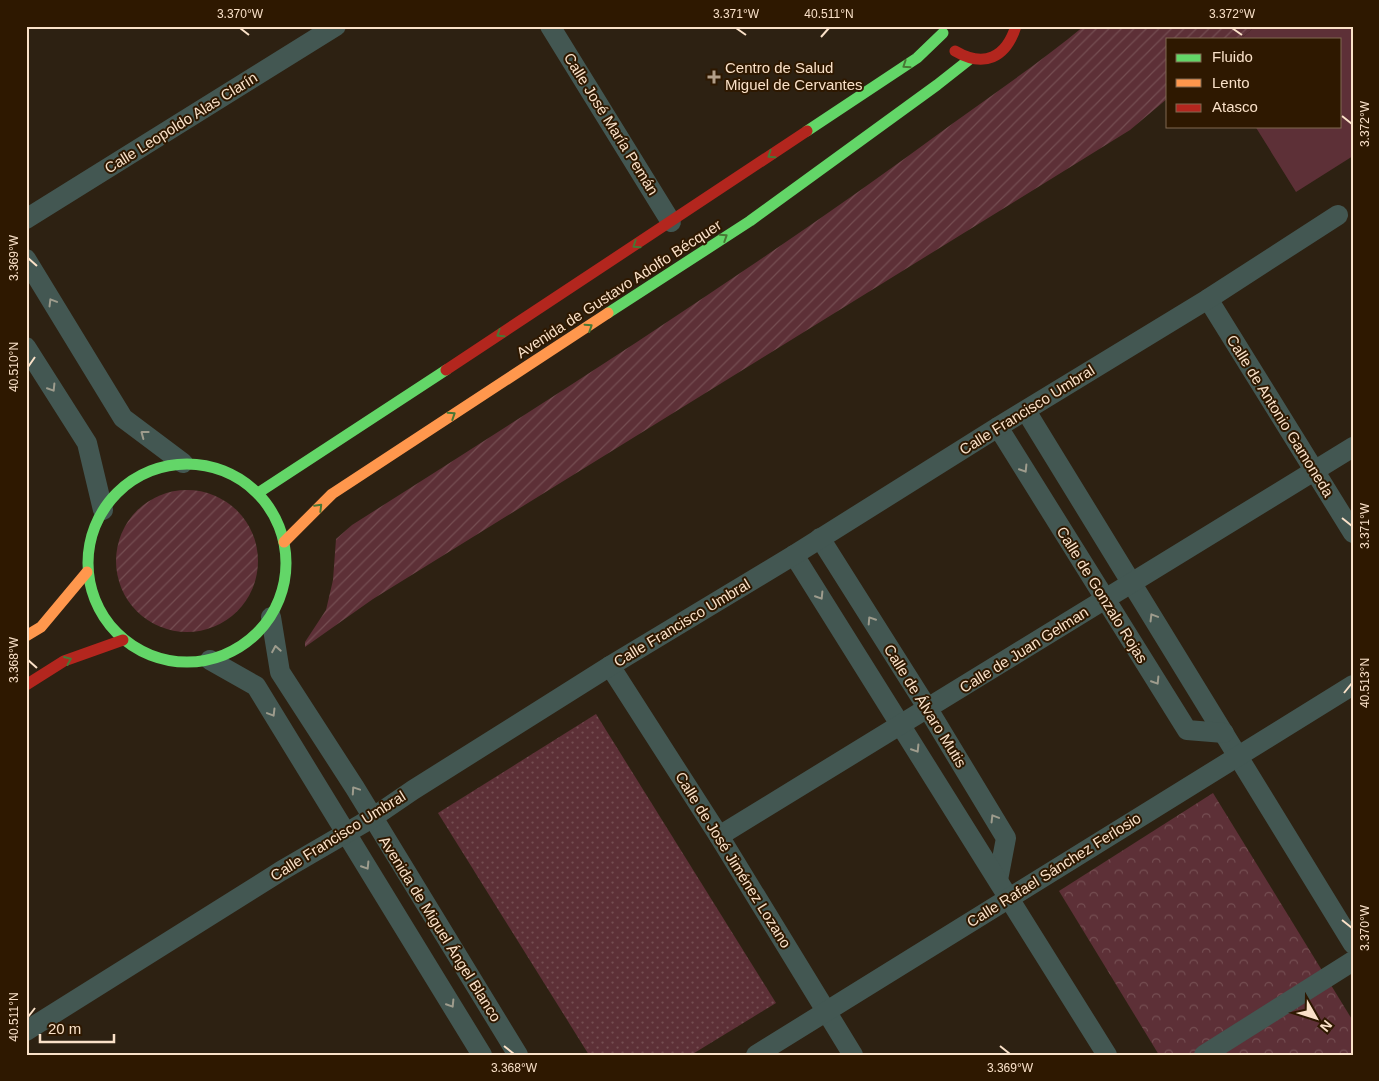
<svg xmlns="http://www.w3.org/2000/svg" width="1379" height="1081" font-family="Helvetica,sans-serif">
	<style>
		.grass { fill: url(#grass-dots) }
		.forest { fill: url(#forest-crowns) }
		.garden { fill: url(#garden-furrows) }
		.pitch { fill: #5d3037 }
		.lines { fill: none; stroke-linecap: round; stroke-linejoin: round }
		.street { stroke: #435752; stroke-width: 20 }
		.fast { stroke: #63d668; stroke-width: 11 }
		.slow { stroke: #ff974d; stroke-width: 11 }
		.jam { stroke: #b3261e; stroke-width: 11 }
		.oneway { stroke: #487734 }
		.oneway2 { stroke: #9e9c8d }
		.ticks { fill: none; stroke: #fae1c8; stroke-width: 2 }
		.poi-dot { fill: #b29e88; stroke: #2e1800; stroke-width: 2 }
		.labels { text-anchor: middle; stroke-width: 4; stroke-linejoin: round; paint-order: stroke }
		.poi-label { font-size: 15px; fill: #fae1c8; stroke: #2e1800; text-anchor: start }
		.street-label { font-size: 15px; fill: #fae1c8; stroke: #2e1800 }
		.neatline { fill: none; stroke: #fae1c8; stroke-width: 2 }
		.ticks-label { font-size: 12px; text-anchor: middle; fill: #fae1c8 }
	</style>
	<defs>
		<pattern id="grass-dots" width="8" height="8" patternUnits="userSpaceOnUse" patternTransform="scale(1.25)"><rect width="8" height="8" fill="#5d3037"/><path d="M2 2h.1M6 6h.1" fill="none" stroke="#754e52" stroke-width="1.8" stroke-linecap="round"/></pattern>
		<pattern id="forest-crowns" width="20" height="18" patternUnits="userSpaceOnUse" patternTransform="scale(1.25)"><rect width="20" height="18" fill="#5d3037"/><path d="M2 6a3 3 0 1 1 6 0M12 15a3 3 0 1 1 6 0" fill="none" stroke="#754e52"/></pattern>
		<pattern id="garden-furrows" width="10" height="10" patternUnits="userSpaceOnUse" patternTransform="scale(1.25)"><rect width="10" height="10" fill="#5d3037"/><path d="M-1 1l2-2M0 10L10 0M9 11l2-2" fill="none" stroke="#754e52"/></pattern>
	</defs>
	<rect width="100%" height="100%" fill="#2d2112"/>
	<polygon class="grass" points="596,714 776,1003 691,1055 589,1055 438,813"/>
	<polygon class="forest" points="1213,793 1353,1021 1353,1055 1159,1055 1059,891"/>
	<g class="garden">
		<path d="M 1084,26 L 1256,26 L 1240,39 L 1168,39 L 1168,98 L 1130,130 L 373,599 L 305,647 L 305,642 L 326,610 L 333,580 L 336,539 L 352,525 C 555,396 758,267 952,124 C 996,92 1042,61 1084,26 Z"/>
		<circle cx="187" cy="561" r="71"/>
	</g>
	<polygon class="pitch" points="1256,26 1353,26 1353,156 1296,192 1255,126 1340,126 1340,39 1240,39"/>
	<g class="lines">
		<g class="street">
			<polyline points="550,26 671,222"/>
			<polyline points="26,219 336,26"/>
			<polyline points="26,259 123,418 183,463"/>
			<polyline points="1208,299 1353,533"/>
			<polyline points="26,347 87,443 103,510"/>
			<polyline points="1026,411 1353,944"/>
			<polyline points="998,427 1187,730 1224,733"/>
			<polyline points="820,538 928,709 1006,838 998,880"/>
			<polyline points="794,555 1107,1055"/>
			<polyline points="271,617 280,672 355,788 518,1055"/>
			<polyline points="210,660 256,686 482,1055"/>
			<polyline points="610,666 719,836 853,1055"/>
			<polyline points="719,836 1353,447"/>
			<polyline points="26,1031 281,871 372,818 413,790 610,666 794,555 998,427 1208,299 1338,215"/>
			<polyline points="756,1055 1353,685"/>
			<polyline points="1204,1055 1353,961"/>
		</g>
		<g class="fast">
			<polyline points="807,131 917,58 943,33"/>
			<polyline points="608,313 750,221 937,85 970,59"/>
			<circle cx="187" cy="563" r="99"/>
			<polyline points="258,493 446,370"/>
		</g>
		<g class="slow">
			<polyline points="284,542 332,494 608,313"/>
			<polyline points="26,636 41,627 87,572"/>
		</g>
		<g class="jam">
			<path d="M 955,51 C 984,68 1006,58 1016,26"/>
			<polyline points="446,370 807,131"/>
			<polyline points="26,685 64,661 123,640"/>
		</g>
	</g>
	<defs><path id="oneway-chevron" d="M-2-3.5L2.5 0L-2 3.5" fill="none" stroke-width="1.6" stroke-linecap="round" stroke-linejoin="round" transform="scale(1.25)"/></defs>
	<g class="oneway">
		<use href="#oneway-chevron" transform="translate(906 65) rotate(146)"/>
		<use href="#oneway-chevron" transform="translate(771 155) rotate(146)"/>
		<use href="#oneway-chevron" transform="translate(724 237) rotate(-33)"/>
		<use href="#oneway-chevron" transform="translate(636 245) rotate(146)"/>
		<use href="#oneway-chevron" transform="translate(589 327) rotate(-33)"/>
		<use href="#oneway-chevron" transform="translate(500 334) rotate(147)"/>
		<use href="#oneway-chevron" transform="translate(452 415) rotate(-33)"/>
		<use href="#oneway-chevron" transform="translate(319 507) rotate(-45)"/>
		<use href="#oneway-chevron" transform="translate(68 660) rotate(-23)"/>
	</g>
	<g class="oneway2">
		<use href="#oneway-chevron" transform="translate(52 302) rotate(-121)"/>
		<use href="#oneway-chevron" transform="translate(52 388) rotate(58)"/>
		<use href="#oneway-chevron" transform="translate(144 434) rotate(-143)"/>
		<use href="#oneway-chevron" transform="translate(1024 469) rotate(58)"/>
		<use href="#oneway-chevron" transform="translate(820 596) rotate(58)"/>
		<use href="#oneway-chevron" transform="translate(1153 617) rotate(-121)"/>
		<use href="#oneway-chevron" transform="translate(871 620) rotate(-123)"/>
		<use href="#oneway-chevron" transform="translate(276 649) rotate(-100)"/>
		<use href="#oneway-chevron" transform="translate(1156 681) rotate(58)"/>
		<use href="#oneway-chevron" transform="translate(272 713) rotate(59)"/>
		<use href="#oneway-chevron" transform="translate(916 749) rotate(58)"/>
		<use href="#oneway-chevron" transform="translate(355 790) rotate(-124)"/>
		<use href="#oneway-chevron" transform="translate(994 818) rotate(-121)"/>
		<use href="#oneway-chevron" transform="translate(366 866) rotate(58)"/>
		<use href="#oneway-chevron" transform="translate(451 1004) rotate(58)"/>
	</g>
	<path class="ticks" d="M 240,28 L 249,35M 736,28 L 746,35M 1232,28 L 1242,35M 821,37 L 829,28M 1342,116 L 1352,124M 28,258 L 37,266M 28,367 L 35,357M 1342,518 L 1352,526M 28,660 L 37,668M 1344,693 L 1352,683M 1342,920 L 1352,928M 28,1017 L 35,1008M 504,1046 L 514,1054M 1000,1046 L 1010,1054"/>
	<path class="poi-dot" d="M711.5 69.5h5v5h5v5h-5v5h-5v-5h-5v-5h5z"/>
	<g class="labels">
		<g class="poi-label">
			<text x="725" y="73">Centro de Salud<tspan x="725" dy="17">Miguel de Cervantes</tspan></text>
		</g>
		<g class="street-label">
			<text transform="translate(181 123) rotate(-32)" y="5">Calle Leopoldo Alas Clarín</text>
			<text transform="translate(611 124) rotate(58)" y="5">Calle José María Pemán</text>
			<text transform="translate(619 289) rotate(-33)" y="5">Avenida de Gustavo Adolfo Bécquer</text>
			<text transform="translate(1027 410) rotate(-32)" y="5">Calle Francisco Umbral</text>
			<text transform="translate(1280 416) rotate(58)" y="5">Calle de Antonio Gamoneda</text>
			<text transform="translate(1102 595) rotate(58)" y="5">Calle de Gonzalo Rojas</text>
			<text transform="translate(682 623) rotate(-31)" y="5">Calle Francisco Umbral</text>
			<text transform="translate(1024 650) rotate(-32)" y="5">Calle de Juan Gelman</text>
			<text transform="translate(925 706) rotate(58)" y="5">Calle de Álvaro Mutis</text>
			<text transform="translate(338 836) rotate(-32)" y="5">Calle Francisco Umbral</text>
			<text transform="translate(733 860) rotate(58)" y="5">Calle de José Jiménez Lozano</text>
			<text transform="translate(1054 870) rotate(-32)" y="5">Calle Rafael Sánchez Ferlosio</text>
			<text transform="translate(440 929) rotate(58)" y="5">Avenida de Miguel Ángel Blanco</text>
		</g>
	</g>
	<rect width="1379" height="1081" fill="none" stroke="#2e1800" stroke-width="55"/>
	<rect x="1166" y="38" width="175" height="90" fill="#2e1800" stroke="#806850"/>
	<rect x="1176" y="54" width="25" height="8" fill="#63d668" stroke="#806850"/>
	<text x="1212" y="62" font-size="15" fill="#fae1c8">Fluido</text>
	<rect x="1176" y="79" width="25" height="8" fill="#ff974d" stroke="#806850"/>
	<text x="1212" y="88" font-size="15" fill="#fae1c8">Lento</text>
	<rect x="1176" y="104" width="25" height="8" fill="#b3261e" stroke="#806850"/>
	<text x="1212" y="112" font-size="15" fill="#fae1c8">Atasco</text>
	<g transform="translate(1316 1018) rotate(129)" stroke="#2e1800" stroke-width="4" paint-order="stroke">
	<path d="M0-4L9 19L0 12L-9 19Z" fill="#fae1c8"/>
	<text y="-8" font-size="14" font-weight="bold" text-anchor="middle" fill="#fae1c8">N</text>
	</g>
	<path d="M40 1034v8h74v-8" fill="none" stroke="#fae1c8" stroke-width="2.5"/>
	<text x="48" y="1034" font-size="15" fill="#fae1c8" stroke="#2e1800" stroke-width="4" paint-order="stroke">20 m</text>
	<rect x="28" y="28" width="1324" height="1026" class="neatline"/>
	<g class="ticks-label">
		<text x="240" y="18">3.370°W</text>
		<text x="736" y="18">3.371°W</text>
		<text x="829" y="18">40.511°N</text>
		<text x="1232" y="18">3.372°W</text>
		<text transform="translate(1365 124) rotate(-90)" y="4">3.372°W</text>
		<text transform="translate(14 258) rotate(-90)" y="4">3.369°W</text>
		<text transform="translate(14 367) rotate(-90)" y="4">40.510°N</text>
		<text transform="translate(1365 526) rotate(-90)" y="4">3.371°W</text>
		<text transform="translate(14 660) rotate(-90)" y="4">3.368°W</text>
		<text transform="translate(1365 683) rotate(-90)" y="4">40.513°N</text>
		<text transform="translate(1365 928) rotate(-90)" y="4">3.370°W</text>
		<text transform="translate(14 1017) rotate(-90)" y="4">40.511°N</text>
		<text x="514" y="1072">3.368°W</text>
		<text x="1010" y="1072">3.369°W</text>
	</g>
</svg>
